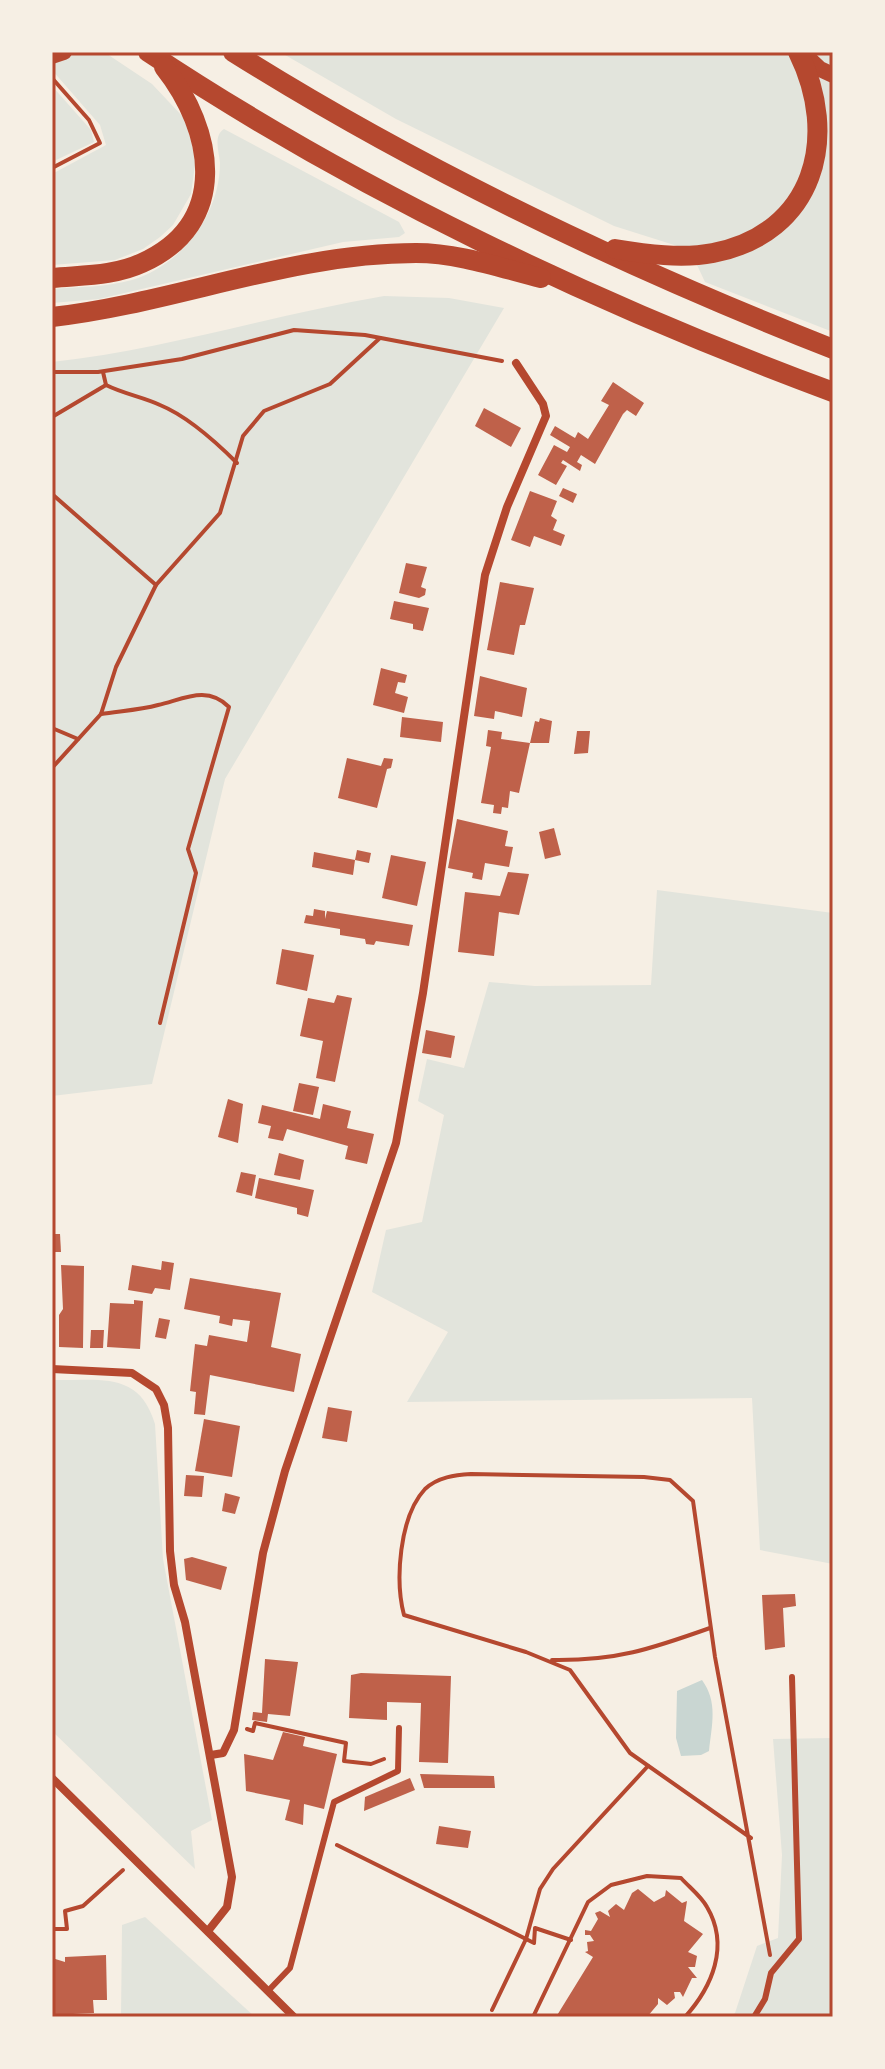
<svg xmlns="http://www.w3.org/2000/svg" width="885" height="2069" font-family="'Sofia Sans Condensed',sans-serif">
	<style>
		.green { fill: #e2e4dc }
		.water { fill: #c9d6d2 }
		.building { fill: #bf614a }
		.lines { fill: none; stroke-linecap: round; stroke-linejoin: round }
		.path { stroke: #b5482f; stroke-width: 4 }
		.service { stroke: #b5482f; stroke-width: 6 }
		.minor { stroke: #b5482f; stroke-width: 8 }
		.secondary { stroke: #b5482f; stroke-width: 16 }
		.primary { stroke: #b5482f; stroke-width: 20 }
		.neatline { fill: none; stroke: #b5482f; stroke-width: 3 }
	</style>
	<rect width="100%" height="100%" fill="#f6efe4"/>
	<g class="green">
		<polygon points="52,52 104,52 152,84 184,118 196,158 191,194 173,225 160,237 143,249 115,260 52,265 52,174 106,145 100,125 52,70"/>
		<polygon points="280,52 833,52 833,332 705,282 690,250 614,226 396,119"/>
		<polygon points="52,86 91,130 94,142 52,162"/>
		<path d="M 224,129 L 399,222 L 405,233 L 399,237 L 343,242 L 99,299 L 52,303 L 52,289 C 79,287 107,287 132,280 C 182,265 220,214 220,163 C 219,151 213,136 224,129 Z"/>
		<path d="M 384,296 L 449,298 L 504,308 L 225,779 L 152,1084 L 52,1096 L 52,362 C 164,350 272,315 384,296 Z"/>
		<polygon points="657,890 833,913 833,1564 760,1550 752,1398 407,1402 448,1332 372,1292 386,1230 422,1222 444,1115 418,1101 427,1059 464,1068 489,982 535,986 651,985"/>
		<path d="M 52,1380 C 99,1381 139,1370 155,1424 L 163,1559 L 212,1820 L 191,1831 L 195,1869 L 52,1731 Z"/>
		<polygon points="833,1738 833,2017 730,2017 735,2013 757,1946 778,1938 782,1855 773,1739"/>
		<polygon points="145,1917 255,2017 121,2017 122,1925"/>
	</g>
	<path class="water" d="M 702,1680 C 718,1702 712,1724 709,1751 L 701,1755 L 681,1756 L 676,1738 L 677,1691 Z"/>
	<g class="building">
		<polygon points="613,382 644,403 636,416 627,410 623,414 595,464 581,455 577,462 582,465 580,471 563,460 561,463 567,466 556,485 538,475 554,445 567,452 570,447 550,435 555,426 575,438 578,432 588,439 609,405 601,401"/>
		<polygon points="484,408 521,428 511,447 475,426"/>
		<polygon points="563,488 577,494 573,503 559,496"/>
		<polygon points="530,491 557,501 551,516 557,520 553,530 565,535 561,546 534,536 530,547 511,540"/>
		<polygon points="406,563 427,567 421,587 426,589 425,595 419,598 399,593"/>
		<polygon points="500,582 534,588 525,625 520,625 514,655 487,650"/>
		<polygon points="394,601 429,608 423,631 413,629 413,624 390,619"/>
		<polygon points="381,668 407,675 405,683 398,682 395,693 408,697 404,713 373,705"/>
		<polygon points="480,676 527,688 522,717 495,711 494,719 474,716"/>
		<polygon points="402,717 443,722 441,742 400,737"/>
		<polygon points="540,718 552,721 549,743 530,743 535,721 539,722"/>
		<polygon points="488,730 502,732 501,739 530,743 519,793 510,791 508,808 502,807 501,814 493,813 494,805 481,803 491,747 486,746"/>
		<polygon points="577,731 590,731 588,753 574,754"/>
		<polygon points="347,758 381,766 384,758 393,759 391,768 387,769 377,808 338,798"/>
		<polygon points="457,819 508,831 505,846 513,847 509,867 485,863 482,880 472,878 473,873 448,868"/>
		<polygon points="554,828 561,855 545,859 539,832"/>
		<polygon points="357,850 371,853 369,863 355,860"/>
		<polygon points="314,852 355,860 353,875 312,867"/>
		<polygon points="391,855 426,862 417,906 382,898"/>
		<polygon points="508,872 529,874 519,915 499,912 494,956 458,952 465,892 500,896"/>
		<polygon points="314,909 325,911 325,919 327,911 413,925 409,946 376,941 374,945 366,944 365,939 340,935 340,929 304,923 306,915 313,916"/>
		<polygon points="282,949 314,955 307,991 276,984"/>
		<polygon points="337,995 352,998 335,1082 316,1078 323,1041 300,1036 308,998 334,1003"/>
		<polygon points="426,1030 455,1036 451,1058 422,1053"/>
		<polygon points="299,1083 319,1087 313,1115 293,1111"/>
		<polygon points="228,1099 243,1104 238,1143 218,1137"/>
		<polygon points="323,1104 351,1111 347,1128 374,1134 367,1164 345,1159 348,1146 287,1129 283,1141 268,1138 271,1126 258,1123 262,1105 320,1119"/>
		<polygon points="279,1153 304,1160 300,1180 274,1175"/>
		<polygon points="241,1172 256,1175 252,1196 236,1192"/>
		<polygon points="259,1178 314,1190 308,1217 297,1214 297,1208 255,1198"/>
		<polygon points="52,1234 60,1234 61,1252 52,1252"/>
		<polygon points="162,1261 174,1263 170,1290 155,1288 152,1294 128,1290 132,1265 161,1270"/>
		<polygon points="61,1265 84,1266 83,1348 59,1347 59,1315 63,1309"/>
		<polygon points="190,1278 281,1293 271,1347 301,1354 294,1392 210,1375 205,1415 194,1414 196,1392 190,1391 195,1344 207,1346 209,1335 247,1342 250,1321 233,1319 232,1326 219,1323 220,1316 184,1309"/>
		<polygon points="134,1300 143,1301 140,1349 107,1347 110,1303 134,1304"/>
		<polygon points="159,1318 170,1320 166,1339 155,1337"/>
		<polygon points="91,1330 104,1330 103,1348 90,1348"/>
		<polygon points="328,1407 352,1411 347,1442 322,1438"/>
		<polygon points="204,1419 240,1426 232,1477 195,1471"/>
		<polygon points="186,1475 204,1476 202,1497 184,1496"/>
		<polygon points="225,1493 240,1497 235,1514 222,1511"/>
		<polygon points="192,1557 227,1567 221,1590 186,1580 184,1559"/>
		<polygon points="795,1594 796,1606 783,1608 785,1647 765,1650 762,1595"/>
		<polygon points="265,1659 298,1662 290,1716 268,1714 267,1722 252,1720 253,1712 262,1713"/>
		<polygon points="361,1673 451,1676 448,1763 419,1762 421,1703 387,1702 387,1720 349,1718 351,1675"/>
		<polygon points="283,1732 305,1737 303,1746 337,1754 324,1809 304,1804 303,1825 285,1820 290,1800 246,1791 244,1754 273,1760"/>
		<polygon points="420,1774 494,1776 495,1788 424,1788"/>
		<polygon points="410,1778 415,1790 364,1811 365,1797"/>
		<polygon points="439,1826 471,1831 468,1848 436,1844"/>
		<polygon points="638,1889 654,1902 665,1896 666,1890 682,1903 687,1901 684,1921 703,1934 688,1952 697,1956 695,1967 688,1967 697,1978 692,1978 683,1997 680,1992 674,1992 675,1998 667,2005 658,1998 658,2004 647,2017 556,2017 593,1957 585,1952 588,1951 587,1942 594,1941 590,1935 585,1935 585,1930 591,1931 598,1919 595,1913 600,1911 610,1917 608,1911 616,1904 624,1910 632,1893"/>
		<polygon points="106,1955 107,2000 93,2000 94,2013 52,2015 52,1958 65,1962 65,1957"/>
	</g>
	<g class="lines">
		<g class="path">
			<polyline points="52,78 89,120 100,143 52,168"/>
			<polyline points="52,372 98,372 182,359 294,330 365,335 502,361"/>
			<path d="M 103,372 L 106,385 C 124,394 143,397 160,405 C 187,416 216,442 237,463"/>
			<polyline points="52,417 106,385"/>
			<polyline points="52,494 156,585"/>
			<path d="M 101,714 C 120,711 140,710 158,705 C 184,699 207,685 229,707 L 188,849 L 196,873 L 160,1023"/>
			<polyline points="52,728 78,739"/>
			<polyline points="52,768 101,714 116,667 156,585 220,513 243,436 264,411 330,384 380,338"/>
			<path d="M 552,1660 C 616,1661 651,1649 710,1628"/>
			<polyline points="247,1729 253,1731 255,1723 346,1743 344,1761 371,1764 384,1759"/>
			<path d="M 751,1838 L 630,1753 L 570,1670 L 526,1652 L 404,1615 C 395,1581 399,1517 425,1489 C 438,1477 455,1475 471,1474 L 644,1477 L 670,1480 L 693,1501 L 715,1657 L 770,1955"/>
			<polyline points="337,1845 534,1943 535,1928 571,1940"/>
			<polyline points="52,1929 67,1929 65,1911 83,1906 123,1870"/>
			<polyline points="492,2010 526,1939 540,1889 553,1869 648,1766"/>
			<path d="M 533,2017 L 588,1902 L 611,1885 L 647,1876 L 681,1878 C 689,1887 701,1896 707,1907 C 730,1946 712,1987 685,2017"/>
		</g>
		<g class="service">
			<polyline points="268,1991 290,1968 334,1802 398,1771 399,1728"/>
			<polyline points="754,2017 765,1999 771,1973 799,1939 792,1677"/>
		</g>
		<g class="minor">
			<polyline points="52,1369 132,1373 156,1389 164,1405 168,1428 170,1551 174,1585 185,1622 232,1877 227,1907 208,1931"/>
			<polyline points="211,1755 223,1753 234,1730 263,1553 285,1471 396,1143 423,993 485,575 507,507 546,416 543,404 516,363"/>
			<polyline points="52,1778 294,2017"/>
		</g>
		<g class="secondary">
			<polyline points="802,52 820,69 833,75"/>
			<polyline points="52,56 64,52"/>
		</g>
		<g class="primary">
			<path d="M 148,52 C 357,191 598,305 833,392"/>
			<path d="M 233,52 C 422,171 625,267 833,349"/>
			<path d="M 615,249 C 646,254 682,259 713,253 C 815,233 840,137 798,52"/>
			<path d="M 52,278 C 83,275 114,276 142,263 C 231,223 214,130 164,67"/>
			<path d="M 52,317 C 175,303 291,253 416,253 C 458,253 501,268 541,278"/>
		</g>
	</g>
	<rect width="885" height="2069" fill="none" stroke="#f6efe4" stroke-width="108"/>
	<rect x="54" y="54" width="777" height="1961" class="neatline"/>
</svg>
